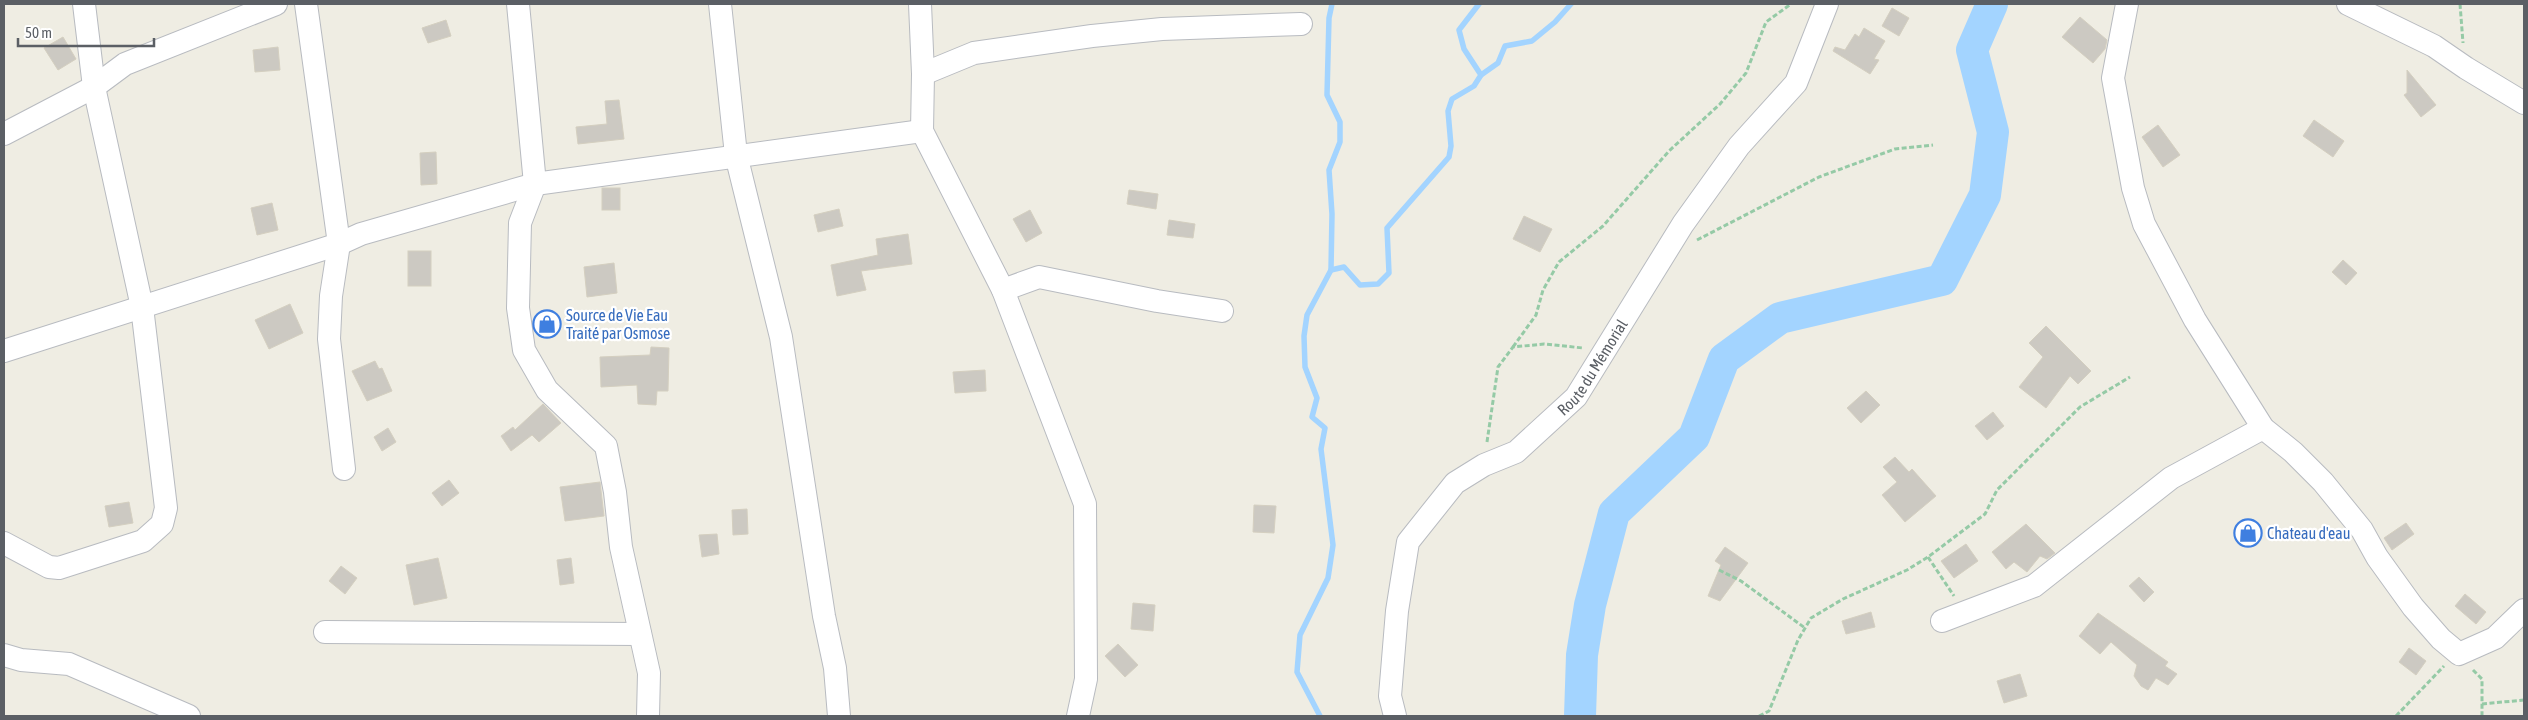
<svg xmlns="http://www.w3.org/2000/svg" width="2528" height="720" font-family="'Asap Condensed',sans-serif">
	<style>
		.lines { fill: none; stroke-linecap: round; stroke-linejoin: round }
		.stream { stroke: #a3d4ff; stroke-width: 5.5 }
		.river { stroke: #a3d4ff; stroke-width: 32 }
		.building { fill: #ccc9c2; stroke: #d4cfc0 }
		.minor-casing { stroke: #b8bbc0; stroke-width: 24 }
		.path { stroke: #95caa6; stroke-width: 3; stroke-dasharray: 5 2.5; stroke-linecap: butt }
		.minor { stroke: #fff; stroke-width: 22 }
		.labels { text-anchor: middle; stroke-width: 4.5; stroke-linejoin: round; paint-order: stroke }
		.shop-label { font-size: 16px; fill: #366cbe; stroke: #fff; text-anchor: start }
		.street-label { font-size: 16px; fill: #5b5f65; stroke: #fff }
	</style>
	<rect width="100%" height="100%" fill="#efede3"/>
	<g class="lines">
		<g class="stream">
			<polyline points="1481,75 1498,63 1505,46 1532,41 1555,22 1571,4"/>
			<polyline points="1331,270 1332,214 1329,170 1340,142 1340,122 1327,95 1329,18 1332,4"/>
			<polyline points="1320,716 1297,672 1300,635 1328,578 1333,545 1321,449 1325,428 1312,417 1317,398 1305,367 1304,336 1307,315 1331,270 1344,267 1360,285 1378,284 1389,273 1387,228 1449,157 1451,146 1448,111 1452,99 1474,86 1481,75 1464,49 1459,30 1479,4"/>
		</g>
		<polyline class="river" points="1580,716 1582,655 1590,605 1614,513 1694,437 1724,359 1780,318 1942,280 1985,195 1993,132 1972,50 1992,4"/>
	</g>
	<g class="building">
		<polygon points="1892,8 1909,18 1899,36 1882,26"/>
		<polygon points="2080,17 2107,40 2105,49 2093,63 2062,37"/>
		<polygon points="446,20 451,36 428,43 422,28"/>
		<polygon points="1864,28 1885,41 1874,59 1879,60 1870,74 1833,51 1835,47 1845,50 1855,34 1859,37"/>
		<polygon points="63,37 76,59 58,70 44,48"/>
		<polygon points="278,47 280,70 255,72 253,50"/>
		<polygon points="2407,70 2436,105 2421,117 2404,95 2407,93"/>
		<polygon points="619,100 624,139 578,144 576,127 607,124 605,101"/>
		<polygon points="2314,120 2344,141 2333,157 2303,136"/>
		<polygon points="2158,125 2180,155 2163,167 2142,137"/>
		<polygon points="436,152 437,184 421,185 420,153"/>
		<rect x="602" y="188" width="18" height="22"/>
		<polygon points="1129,190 1158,194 1156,209 1127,204"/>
		<polygon points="272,203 278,230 257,235 251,208"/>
		<polygon points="839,209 843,226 818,232 814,215"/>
		<polygon points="1030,210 1042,233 1026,242 1013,219"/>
		<polygon points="1524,216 1552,229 1540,252 1513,239"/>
		<polygon points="1169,220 1195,224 1193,238 1167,235"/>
		<polygon points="908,234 912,264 861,271 866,290 837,296 831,265 878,255 876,239"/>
		<rect x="408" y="251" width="23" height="35"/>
		<polygon points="2343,260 2357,273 2346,285 2332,272"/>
		<polygon points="614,263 617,293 587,297 584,267"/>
		<polygon points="290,304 303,333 269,349 255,320"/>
		<polygon points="2046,326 2091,371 2078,384 2070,376 2046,408 2019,387 2043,357 2029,343"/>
		<polygon points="651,347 669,348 668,391 657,391 656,405 638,404 637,385 601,387 600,357 650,355"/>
		<polygon points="375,361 379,369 382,368 392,391 367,401 352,371"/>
		<polygon points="985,370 986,391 955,393 953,372"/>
		<polygon points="1866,391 1880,405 1861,423 1847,408"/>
		<polygon points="543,404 561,423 539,442 532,435 511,451 501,436 513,427 515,430"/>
		<polygon points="1993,412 2004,426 1987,440 1975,426"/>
		<polygon points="388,428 396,442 382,451 374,437"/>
		<polygon points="1895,457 1909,472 1912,469 1936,496 1905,522 1882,495 1897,482 1883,467"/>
		<polygon points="449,480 459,493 442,506 432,493"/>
		<polygon points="600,482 604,516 565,521 560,487"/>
		<polygon points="129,502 133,523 109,527 105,506"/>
		<polygon points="1254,505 1276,506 1274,533 1253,532"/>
		<polygon points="747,509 748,534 733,535 732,510"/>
		<polygon points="2406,523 2414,534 2392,550 2384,538"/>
		<polygon points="2026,524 2055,553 2047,559 2040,556 2027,572 2014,562 2006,569 1992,552"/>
		<polygon points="717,534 719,554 702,557 699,535"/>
		<polygon points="1966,544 1978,561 1954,578 1941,561"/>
		<polygon points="1725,547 1748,563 1720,601 1708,596 1721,565 1715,561"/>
		<polygon points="438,558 447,598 414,605 406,565"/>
		<polygon points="571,558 574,583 560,585 557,560"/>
		<polygon points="341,566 357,578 345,594 329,581"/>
		<polygon points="2139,577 2154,592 2144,602 2129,586"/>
		<polygon points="2465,594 2486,612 2476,624 2455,606"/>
		<polygon points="1133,603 1155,605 1153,631 1131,629"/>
		<polygon points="1871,612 1875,627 1846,634 1842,621"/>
		<polygon points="2098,613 2168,662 2165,666 2177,674 2168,685 2156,678 2148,690 2141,686 2134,676 2137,665 2111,642 2100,654 2079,636"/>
		<polygon points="1118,644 1138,665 1125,677 1105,656"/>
		<polygon points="2409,648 2426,661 2416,675 2399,662"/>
		<polygon points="2020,674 2027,696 2004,703 1997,681"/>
	</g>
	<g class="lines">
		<g class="minor-casing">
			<g id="minor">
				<polyline points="306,4 339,244 331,296 329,339 344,469"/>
				<polyline points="518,4 535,184 520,223 518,308 524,350 547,390 606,446 615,492 621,547 649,673 648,716"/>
				<polyline points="720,4 736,155 781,337 824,616 835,668 839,716"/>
				<polyline points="920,4 923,74 922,131 1003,290 1085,504 1086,679 1078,716"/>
				<polyline points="2127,4 2113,78 2133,188 2144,224 2195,320 2263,428 2293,452 2323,482 2362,530 2377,557 2413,607 2441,639 2459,654 2495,638 2524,610"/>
				<polyline points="2348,4 2434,46 2466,68 2524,103"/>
				<polyline points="923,74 974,53 1092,36 1162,29 1301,24"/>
				<polyline points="4,134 94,87 125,64 276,4"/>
				<polyline points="1003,290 1039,277 1157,301 1222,311"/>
				<polyline points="4,351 339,244 361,234 535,184 922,131"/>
				<polyline points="4,543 49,567 59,568 143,541 162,524 166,508 142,307 94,87 84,4"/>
				<polyline points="1942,621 2034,586 2171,478 2263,428"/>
				<polyline points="325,632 640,634"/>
				<polyline points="4,655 21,660 69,664 189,716"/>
				<path id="s1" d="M 1395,716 L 1390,696 L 1397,611 L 1408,542 L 1455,483 L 1484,465 L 1516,452 L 1576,397 L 1683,224 L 1739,146 L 1796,83 L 1827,4"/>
			</g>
		</g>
		<g class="path">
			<polyline points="2460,4 2463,43"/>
			<polyline points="1697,240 1819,177 1895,149 1933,145"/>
			<polyline points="1513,347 1536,315 1543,290 1559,262 1603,226 1669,151 1720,104 1746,73 1766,22 1791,4"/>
			<polyline points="1487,442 1498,367 1513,347 1544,344 1583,348"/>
			<polyline points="1928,557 1954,596"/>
			<polyline points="1719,570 1741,581 1805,628"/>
			<polyline points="2473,670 2482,679 2482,716"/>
			<polyline points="2482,704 2524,700"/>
			<polyline points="1759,716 1769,711 1798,640 1811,618 1843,599 1907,570 1928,557 1985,514 1997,490 2080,407 2130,377"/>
			<polyline points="2396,716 2444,666"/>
		</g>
		<use href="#minor" class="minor"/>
	</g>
	<defs>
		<g id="shop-ring" transform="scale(1.4375)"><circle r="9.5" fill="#fff" stroke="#3f7fe0" stroke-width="1.5"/><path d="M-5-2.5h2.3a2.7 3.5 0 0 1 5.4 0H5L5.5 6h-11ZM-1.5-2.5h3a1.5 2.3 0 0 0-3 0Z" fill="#3f7fe0"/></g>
	</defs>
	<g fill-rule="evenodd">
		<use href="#shop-ring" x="547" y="324"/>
		<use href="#shop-ring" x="2248" y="533"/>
	</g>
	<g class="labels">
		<g class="shop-label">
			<text x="566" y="321">Source de Vie Eau<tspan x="566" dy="18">Traité par Osmose</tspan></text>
			<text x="2267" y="539">Chateau d'eau</text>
		</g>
		<g class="street-label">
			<text dy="6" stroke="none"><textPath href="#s1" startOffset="435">Route du Mémorial</textPath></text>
		</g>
	</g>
	<rect width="2528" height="720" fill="none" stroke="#5b5f65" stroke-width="10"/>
	<path d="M18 38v8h136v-8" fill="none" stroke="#5b5f65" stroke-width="2.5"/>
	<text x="25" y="38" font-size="15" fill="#5b5f65" stroke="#ffffff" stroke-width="4" paint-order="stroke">50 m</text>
</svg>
